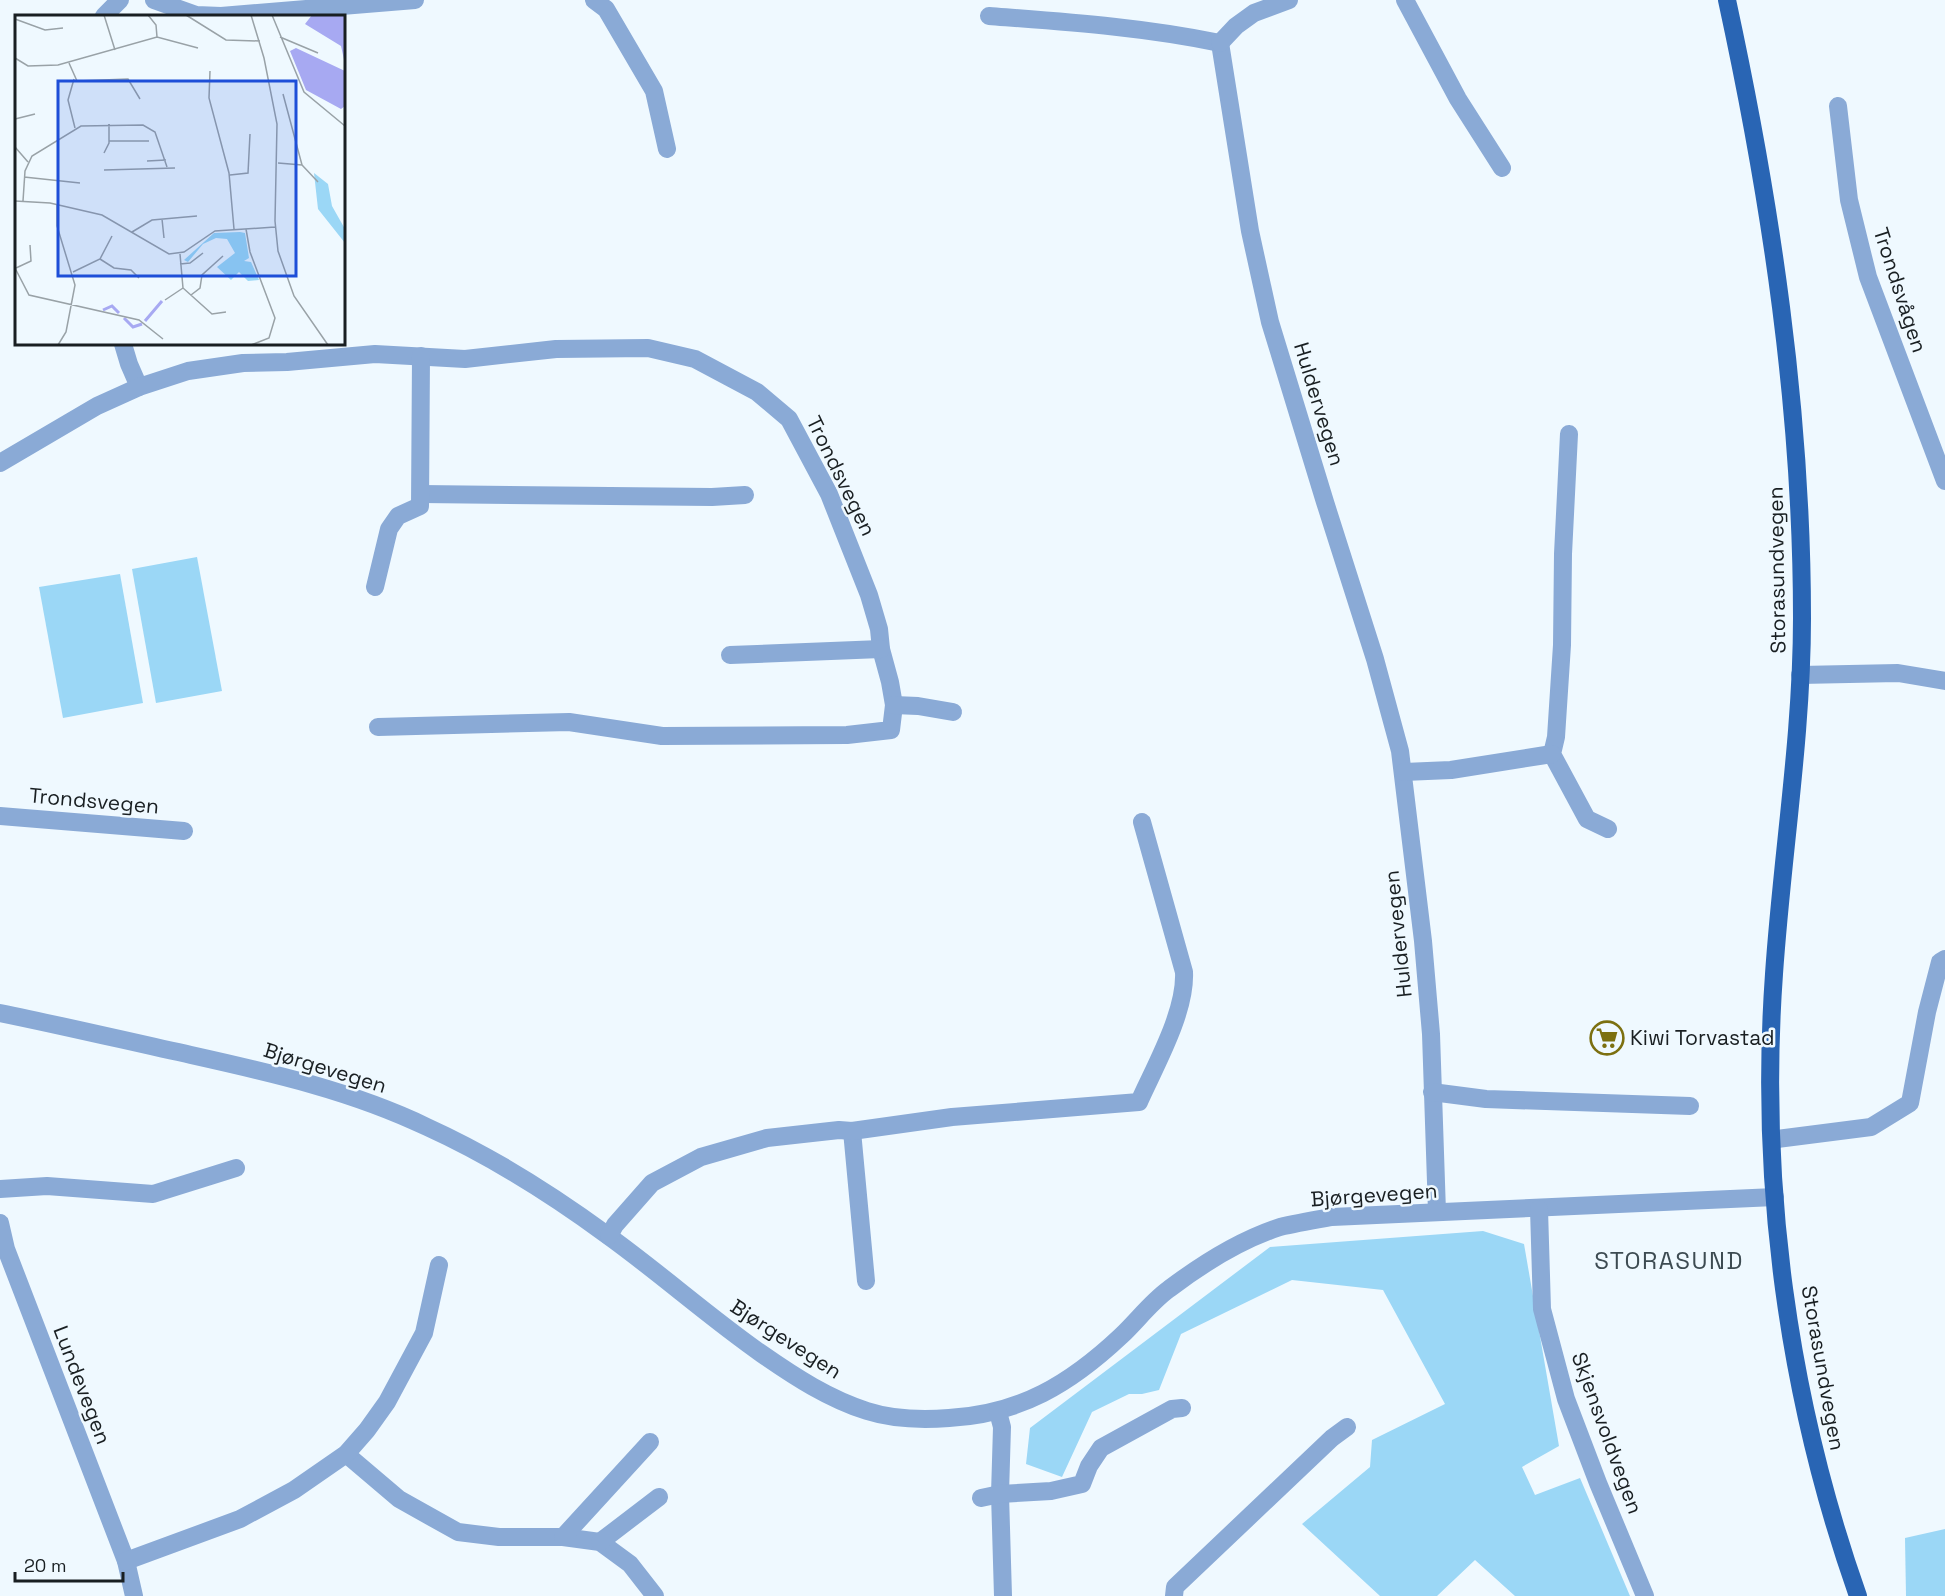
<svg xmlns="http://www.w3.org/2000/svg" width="1945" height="1596" font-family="'Space Grotesk',sans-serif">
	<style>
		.green { fill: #9bd7f6 }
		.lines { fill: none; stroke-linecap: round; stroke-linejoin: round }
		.minor { stroke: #8aaad6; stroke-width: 18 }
		.major { stroke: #2965b4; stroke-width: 18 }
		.labels { text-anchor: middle; stroke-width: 5; stroke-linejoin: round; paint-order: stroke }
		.street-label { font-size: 21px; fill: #191f22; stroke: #eff9ff }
		.poi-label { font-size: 21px; fill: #191f22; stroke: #eff9ff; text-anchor: start }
		.quarter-label { font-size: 24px; letter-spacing: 1.5px; fill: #3d4b52; stroke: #eff9ff }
		.inset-river { fill: none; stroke: #a7a9f2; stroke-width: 3 }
		.inset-road { fill: none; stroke: #99a2a7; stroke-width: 1.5 }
		.view { fill: #1d4ed8; fill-opacity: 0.15; stroke: #1d4ed8; stroke-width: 3 }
		.inset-edge { fill: none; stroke: #191f22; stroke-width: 3 }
	</style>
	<rect width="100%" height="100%" fill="#eff9ff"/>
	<g class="green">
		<polygon points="197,557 222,691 156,703 132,569"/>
		<polygon points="120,574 143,703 63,718 39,587"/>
		<polygon points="1483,1231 1524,1244 1559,1446 1522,1467 1535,1495 1580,1478 1630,1596 1515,1596 1475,1560 1437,1596 1380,1596 1302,1524 1370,1467 1372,1440 1445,1404 1383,1290 1292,1280 1181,1334 1159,1390 1142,1394 1129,1394 1092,1412 1062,1477 1026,1464 1030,1428 1270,1247"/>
		<polygon points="1945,1529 1945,1596 1906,1596 1905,1538"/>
	</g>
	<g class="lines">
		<g class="minor">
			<polyline points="154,0 196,15 221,16 415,0"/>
			<polyline points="594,0 606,9 654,91 667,149"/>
			<polyline points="1405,0 1458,99 1502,168"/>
			<polyline points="104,16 120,0"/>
			<path d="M 989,16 C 1067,22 1143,27 1220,43"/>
			<polyline points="1220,43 1250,231 1270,322 1325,502 1375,659 1400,751 1423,941 1431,1034 1437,1212"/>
			<polyline points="1220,43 1236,26 1254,13 1289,0"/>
			<polyline points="1838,106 1849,200 1868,277 1945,481"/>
			<polyline points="123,344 129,364 139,387"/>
			<polyline points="1569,434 1563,554 1562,645 1556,737 1552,754 1587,819 1608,829"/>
			<polyline points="0,463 97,406 139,387 188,371 243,363 287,362 375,354 465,359 556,349 648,348 695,359 757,392 789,419 829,494 869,595 879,629 881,649 890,682 894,705 891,730 847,735 662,736 569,722 378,727"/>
			<polyline points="421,494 712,497 745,495"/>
			<polyline points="375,587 389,529 398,516 420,506 421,356"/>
			<polyline points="730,655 881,649"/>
			<polyline points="1800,675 1898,673 1945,681"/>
			<polyline points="894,705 918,706 953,712"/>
			<polyline points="1404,772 1451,770 1552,754"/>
			<polyline points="0,816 184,831"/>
			<path d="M 0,1013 C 64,1026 127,1041 191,1055 C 272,1073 352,1091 427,1127 C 491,1156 551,1194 607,1235 C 660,1273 709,1317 762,1354 C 795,1377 829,1399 867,1411 C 892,1419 923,1420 949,1418 C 1020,1414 1070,1384 1121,1336 C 1137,1321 1151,1302 1169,1289 C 1202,1264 1240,1240 1280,1227 C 1297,1223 1315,1220 1332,1217 L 1775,1197"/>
			<polyline points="1432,1092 1486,1099 1690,1106"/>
			<polyline points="852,1131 866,1281"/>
			<polyline points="1772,1143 1777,1139 1871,1127 1910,1103 1927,1012 1940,962 1945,959"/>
			<polyline points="0,1189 47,1186 153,1194 236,1168"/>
			<polyline points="1539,1209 1542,1309 1566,1399 1598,1483 1645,1596"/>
			<polyline points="0,1223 6,1249 126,1561 134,1596"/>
			<path d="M 609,1236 L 615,1225 L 652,1183 L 701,1157 L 767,1138 L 839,1130 L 852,1131 L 952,1117 L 1139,1102 C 1155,1066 1186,1012 1184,972 L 1142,822"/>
			<polyline points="998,1412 1002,1427 1000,1494 1003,1596"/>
			<polyline points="346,1454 399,1499 458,1532 499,1537 563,1537 600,1542 630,1564 655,1596"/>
			<polyline points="981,1498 1000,1494 1051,1491 1082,1484 1089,1466 1101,1448 1172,1409 1182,1408"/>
			<polyline points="563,1537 650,1442"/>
			<polyline points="600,1542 659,1497"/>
			<polyline points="126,1561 240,1519 294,1490 346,1454 367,1430 387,1402 424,1333 439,1265"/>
			<polyline points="1174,1596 1175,1587 1332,1438 1347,1427"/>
		</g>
		<path class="major" d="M 1727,0 C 1771,203 1802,410 1802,618 C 1802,737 1782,855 1774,974 C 1759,1184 1788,1398 1858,1596"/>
	</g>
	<defs>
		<g id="supermarket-ring" transform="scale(1.725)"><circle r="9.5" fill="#eff9ff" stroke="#7c7010" stroke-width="1.5"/><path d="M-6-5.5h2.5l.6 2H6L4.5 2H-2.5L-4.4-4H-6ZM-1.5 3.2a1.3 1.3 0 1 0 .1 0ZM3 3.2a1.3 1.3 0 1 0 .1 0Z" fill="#7c7010"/></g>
	</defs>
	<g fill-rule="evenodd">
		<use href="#supermarket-ring" x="1607" y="1038"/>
	</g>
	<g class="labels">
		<g class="street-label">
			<text transform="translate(1900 290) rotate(72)" y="7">Trondsvågen</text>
			<text transform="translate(1319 404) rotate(73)" y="7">Huldervegen</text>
			<text transform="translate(841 476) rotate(64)" y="7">Trondsvegen</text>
			<text transform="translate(1777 570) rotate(-91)" y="7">Storasundvegen</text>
			<text transform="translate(94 801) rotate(5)" y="7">Trondsvegen</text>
			<text transform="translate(1398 934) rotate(-96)" y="7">Huldervegen</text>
			<text transform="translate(325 1068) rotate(17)" y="7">Bjørgevegen</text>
			<text transform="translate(1374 1195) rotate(-4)" y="7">Bjørgevegen</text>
			<text transform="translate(786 1339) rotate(33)" y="7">Bjørgevegen</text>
			<text transform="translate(1823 1368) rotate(80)" y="7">Storasundvegen</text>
			<text transform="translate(82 1385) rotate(69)" y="7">Lundevegen</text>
			<text transform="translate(1607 1433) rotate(70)" y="7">Skjensvoldvegen</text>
		</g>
		<g class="poi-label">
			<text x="1630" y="1045">Kiwi Torvastad</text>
		</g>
		<g class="quarter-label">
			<text x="1669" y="1269">STORASUND</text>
		</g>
	</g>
	<g transform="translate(15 15)">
		<rect width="330" height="330" fill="#eff9ff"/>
		<path d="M 299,158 L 313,169 L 317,191 L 330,214 L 330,228 L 303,194 ZM 225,217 L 230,218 L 234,243 L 229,246 L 236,247 L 244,265 L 233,266 L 224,257 L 216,265 L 202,252 L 220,238 L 212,224 L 201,223 L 188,229 L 173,247 L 169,245 L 199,218 Z" fill="#9bd7f6"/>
		<path d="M 297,0 L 330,0 L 330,49 L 326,31 L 290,9 ZM 281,33 L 330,56 L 330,91 L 326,94 L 291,75 L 275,36 Z" fill="#a7a9f2"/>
		<path class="inset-river" d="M 88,295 L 97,291 L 104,298M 109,303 L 118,312 L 127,309M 130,306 L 147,286"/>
		<path class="inset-road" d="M 89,0 L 100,35M 133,0 L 141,10 L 142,22M 171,0 L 211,25 L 245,26M 236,0 L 249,43 L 262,109 L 260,206 L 263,236 L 279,281 L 313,330M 257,0 L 289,77 L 330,111M 0,4 L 30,15 L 48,13M 265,22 L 303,38M 0,43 L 13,51 L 43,50 L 142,22 L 183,33M 54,48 L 62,66 L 113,64 L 125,84M 195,56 L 194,83 L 214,158 L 219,214M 59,64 L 53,85 L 60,113M 268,79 L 287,150M 0,104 L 20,99M 94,126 L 134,126M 0,132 L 13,147M 89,138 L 94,128 L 94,109M 132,146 L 151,145M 263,148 L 287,150 L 303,167M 89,155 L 160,153M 215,160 L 233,158 L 235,119M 9,162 L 65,168M 0,186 L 35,188 L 87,200 L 154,239 L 169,237 L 200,216 L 260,212M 8,186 L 10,156 L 17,141 L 66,111 L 128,110 L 140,117 L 152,152M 42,190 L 42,211 L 60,270 L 51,317 L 43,330M 147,204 L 149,223M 231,214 L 235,237 L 260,303 L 254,323 L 236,330M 117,217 L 137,205 L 182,201M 165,239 L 168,273 L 197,299 L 211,297M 85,244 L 99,253 L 116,255 L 124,263M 165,249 L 175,248 L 188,238M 0,253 L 14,280 L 124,305 L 148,324M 1,253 L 16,246 L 15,230M 58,257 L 85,244 L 97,221M 176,280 L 185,273 L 187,260 L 208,241M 150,285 L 168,273"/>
		<path class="view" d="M 43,66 L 281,66 L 281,261 L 43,261 Z"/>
		<rect width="330" height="330" class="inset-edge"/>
	</g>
	<path d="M15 1572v9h108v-9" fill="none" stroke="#191f22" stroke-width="3"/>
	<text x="24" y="1572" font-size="18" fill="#191f22" stroke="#eff9ff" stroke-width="4.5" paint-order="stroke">20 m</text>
</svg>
